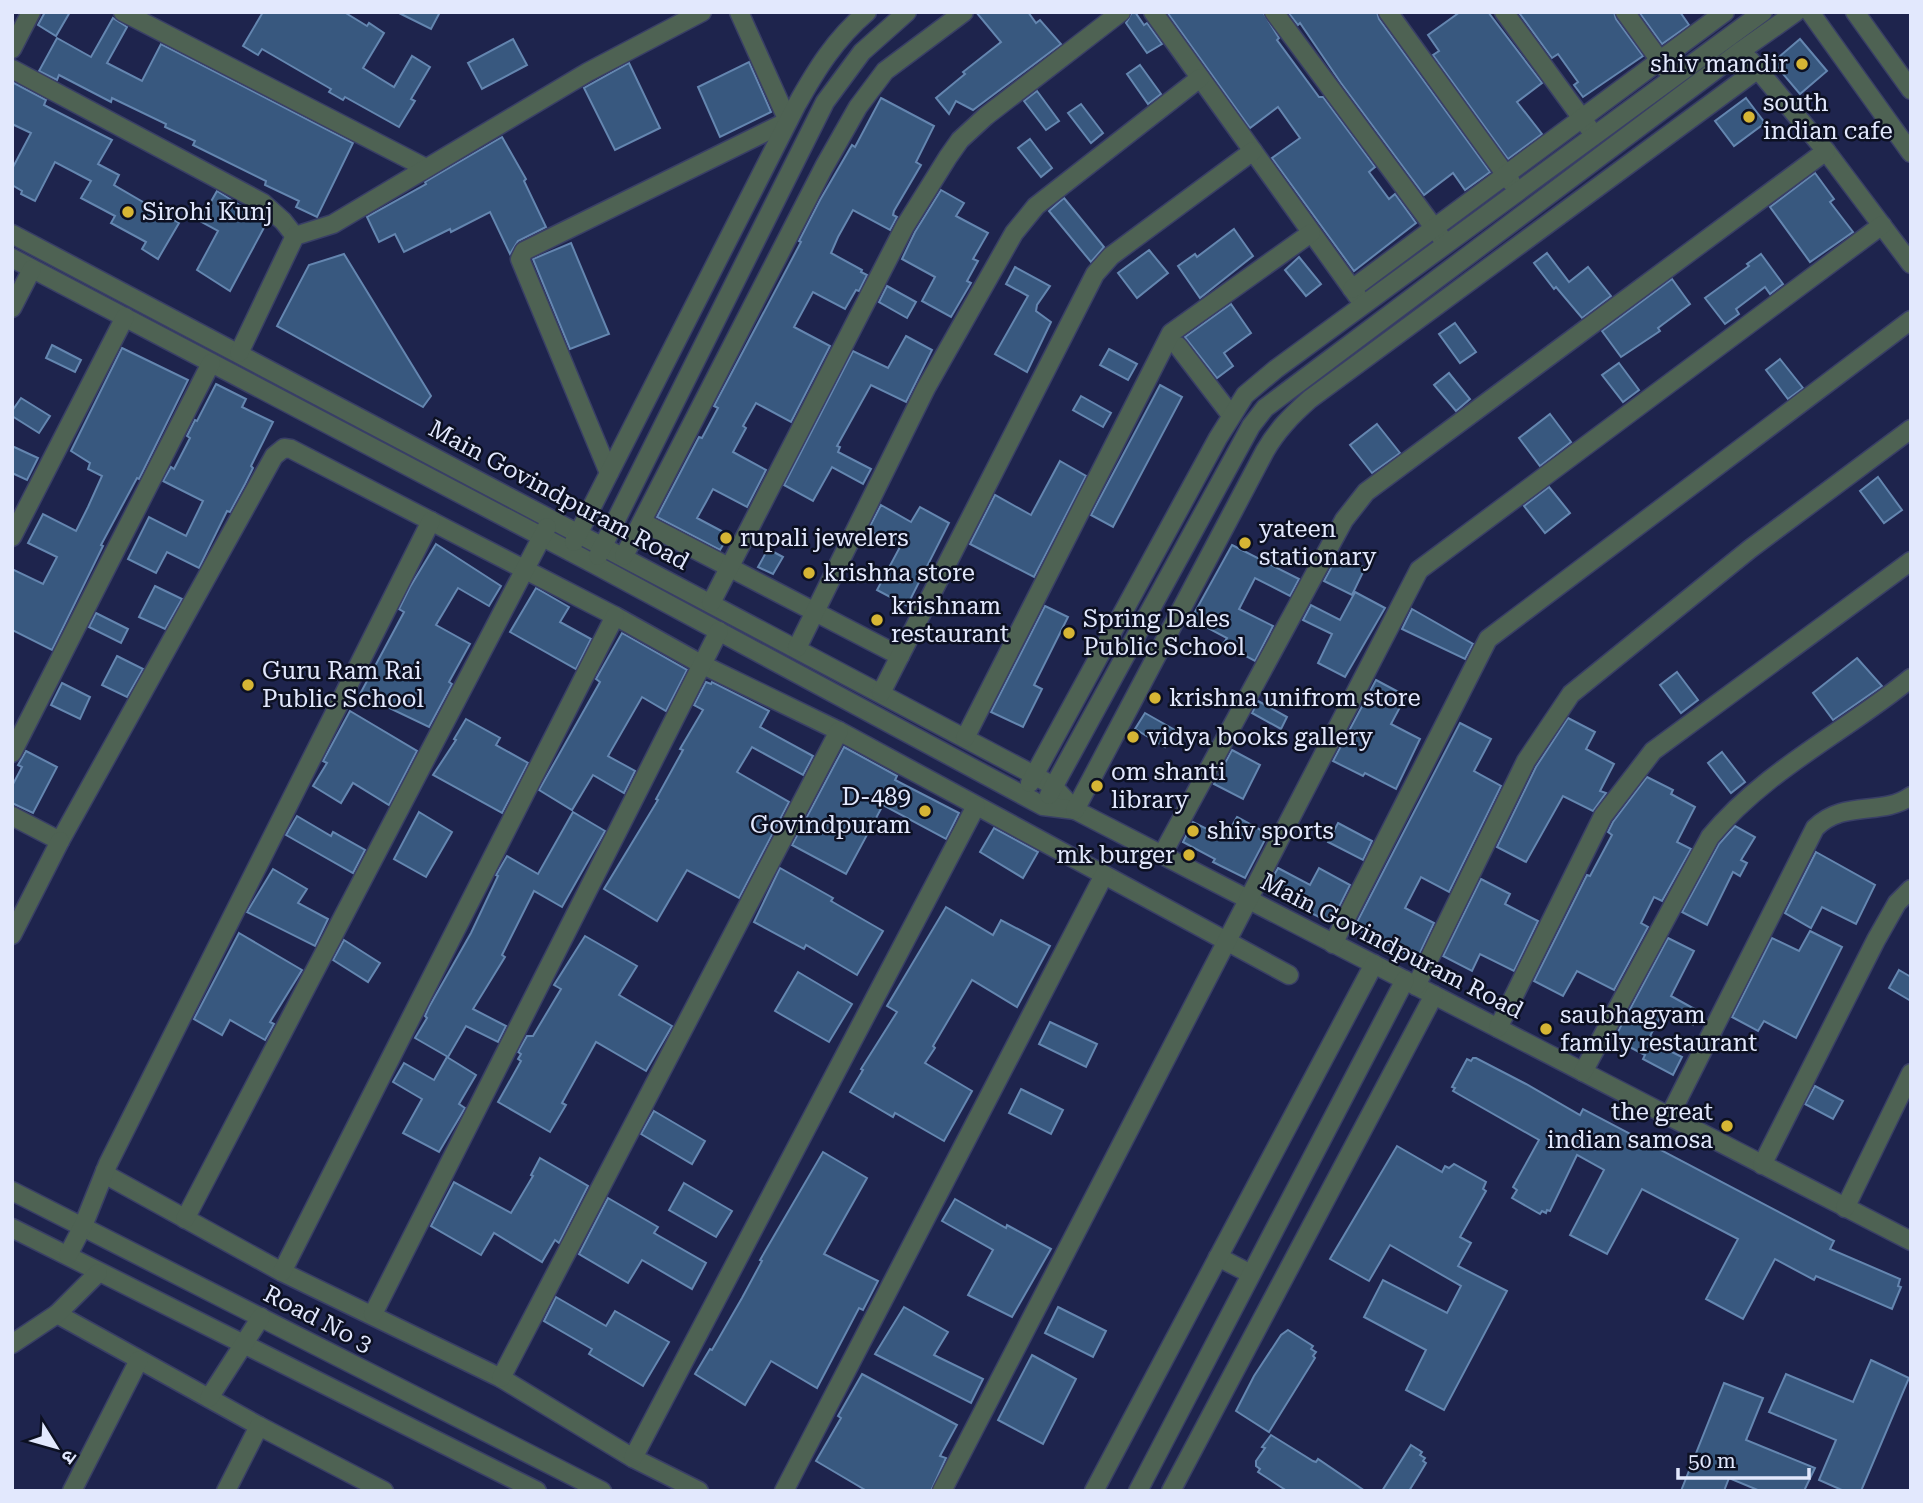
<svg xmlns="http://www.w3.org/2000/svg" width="1923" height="1503" font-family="'Roboto Serif','Noto Sans Devanagari',serif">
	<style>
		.building { fill: #38587f; stroke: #6486b0; stroke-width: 2 }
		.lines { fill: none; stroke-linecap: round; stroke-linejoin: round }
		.minor-casing { stroke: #393f66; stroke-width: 21 }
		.minor { stroke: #4e6253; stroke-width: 18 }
		.poi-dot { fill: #d6b534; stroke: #0c1022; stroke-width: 2.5 }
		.labels { text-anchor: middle; stroke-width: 5; stroke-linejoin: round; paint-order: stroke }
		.poi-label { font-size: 24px; fill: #e2e8fd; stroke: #0c1022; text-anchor: start }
		.street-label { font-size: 24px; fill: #e2e8fd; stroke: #0c1022 }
	</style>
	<rect width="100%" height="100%" fill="#1e244d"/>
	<g class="building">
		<polygon points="45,12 70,12 56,36 38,25"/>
		<polygon points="263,12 344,12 367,26 369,23 384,33 363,68 394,87 412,56 430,67 411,99 415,101 399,127 345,97 343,100 329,92 331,89 262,49 258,55 243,46"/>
		<polygon points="397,12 440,12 431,29"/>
		<polygon points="976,12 1028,12 1036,23 1040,20 1061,44 973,110 956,101 949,114 936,98 965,74 963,72 1001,42"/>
		<polygon points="1132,12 1135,12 1144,25 1147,23 1162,44 1147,53 1126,23"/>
		<polygon points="1167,12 1263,12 1279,38 1277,40 1319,97 1323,97 1375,167 1369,172 1389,199 1395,194 1416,223 1354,271 1272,158 1300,138 1278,107 1250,128"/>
		<polygon points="1288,12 1377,12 1379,19 1490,172 1465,190 1453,173 1424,195 1341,83 1300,23 1298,25"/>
		<polygon points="1460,12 1488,12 1542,83 1517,102 1542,134 1508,159 1433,55 1439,51 1428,35"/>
		<polygon points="1522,12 1614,12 1616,19 1643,56 1583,97 1574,85 1578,82 1558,54 1552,58 1520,14"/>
		<polygon points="1639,12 1680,12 1689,25 1662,44"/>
		<polygon points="113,18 127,27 107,63 142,81 161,44 353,143 317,217 296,207 299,201 265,185 266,181 193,145 195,141 165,127 166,124 112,98 111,102 59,75 57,80 39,71 57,38 91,57"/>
		<polygon points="513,39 527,65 482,89 468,63"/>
		<polygon points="1800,39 1827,71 1800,94 1773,62"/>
		<polygon points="749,62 771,112 720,137 698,87"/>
		<polygon points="629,63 660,128 615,150 584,88"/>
		<polygon points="1140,65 1161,94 1148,104 1127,74"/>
		<polygon points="12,82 46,100 44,105 112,140 98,164 119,175 114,185 179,223 158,259 142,249 146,242 111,223 115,216 81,198 91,181 55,162 35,201 21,194 22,191 12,185 12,169 31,133 12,124"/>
		<polygon points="1037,91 1059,121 1046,130 1024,101"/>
		<polygon points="881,98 934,126 916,162 921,165 894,211 893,215 897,217 890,230 853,210 838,237 831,253 862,270 861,272 867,275 859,291 856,290 845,309 813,292 794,327 830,346 791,422 756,403 743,426 746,428 733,452 766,470 747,507 713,489 706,502 697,518 729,535 720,550 657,517 699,437 702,438 718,408 714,406 801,242 799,241 820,200 852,145 855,147"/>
		<polygon points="1746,98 1765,123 1734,146 1715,121"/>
		<polygon points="1081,104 1103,133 1091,143 1068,113"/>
		<polygon points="502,137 526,179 524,181 546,227 518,241 510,254 490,212 451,232 450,229 404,252 395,234 379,242 367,217 426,184 425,182"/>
		<polygon points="1030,139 1052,168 1041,177 1018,148"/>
		<polygon points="1815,173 1834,199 1830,202 1853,232 1810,262 1770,207"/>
		<polygon points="941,190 964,203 956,216 988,233 973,259 978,261 967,281 971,283 951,317 922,301 935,277 902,259 915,232"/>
		<polygon points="217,191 267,222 230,291 197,270 218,231 200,221"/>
		<polygon points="1064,198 1104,247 1091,262 1049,211"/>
		<polygon points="1234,229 1253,256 1200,298 1178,266 1195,254 1197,257"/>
		<polygon points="571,243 609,334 570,349 533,259"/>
		<polygon points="1149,250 1168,273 1137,298 1118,273"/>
		<polygon points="1547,253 1569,282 1588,267 1611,296 1582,318 1556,287 1554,289 1534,263"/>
		<polygon points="344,254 431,396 423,407 277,326 309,265"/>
		<polygon points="1761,254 1783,284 1770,294 1765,287 1736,309 1739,314 1725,324 1705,298 1749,266 1747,264"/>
		<polygon points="1299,257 1321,284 1306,296 1285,270"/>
		<polygon points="1015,267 1050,286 1037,305 1036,311 1051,322 1027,372 995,354 1028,296 1006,284"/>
		<polygon points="1672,279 1690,304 1658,328 1660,331 1621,357 1602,331"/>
		<polygon points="887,286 916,302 907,318 879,302"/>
		<polygon points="1231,304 1251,333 1224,353 1233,366 1217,378 1185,337"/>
		<polygon points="1455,323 1476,352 1460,363 1439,334"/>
		<polygon points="906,336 932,350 906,402 871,385 837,446 840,447 838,452 871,469 863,484 832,467 813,501 784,485 853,351 888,368"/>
		<polygon points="52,345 81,360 75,372 46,358"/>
		<polygon points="122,348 188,380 143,471 139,479 137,478 101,545 103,546 52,650 12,630 12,569 43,584 57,557 28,543 43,514 76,531 88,507 102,476 88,469 90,463 71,451"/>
		<polygon points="1109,349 1137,364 1128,380 1100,365"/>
		<polygon points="1780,359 1803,388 1788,399 1766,370"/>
		<polygon points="1619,363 1639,390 1623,402 1602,375"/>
		<polygon points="1449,373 1470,399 1456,411 1434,385"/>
		<polygon points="216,384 246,399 242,407 273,422 251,466 253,468 245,484 230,512 227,511 199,568 167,552 156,573 128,559 149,517 186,536 203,501 163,481 171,467 174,469 190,438 187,436 195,420 197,421"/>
		<polygon points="1160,385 1182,397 1113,527 1091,515"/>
		<polygon points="1081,396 1111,413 1103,427 1073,410"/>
		<polygon points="21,398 50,416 39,433 12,416 12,411"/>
		<polygon points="1550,414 1571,442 1540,466 1519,438"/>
		<polygon points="1377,424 1400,453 1372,473 1350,445"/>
		<polygon points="12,446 38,458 27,480 12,473"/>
		<polygon points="1060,461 1086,476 1034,577 970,544 995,495 1031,515"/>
		<polygon points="1878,477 1902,510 1884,523 1860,491"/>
		<polygon points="1549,487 1570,513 1545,533 1524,506"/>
		<polygon points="881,505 911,522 920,507 949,523 907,606 877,590 900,547 868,530"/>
		<polygon points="436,544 501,586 489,606 458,588 436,625 470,644 449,682 452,684 429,727 360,694 404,612 399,609 410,587"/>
		<polygon points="1232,545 1299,579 1290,596 1255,578 1239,609 1273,626 1255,661 1223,644 1227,638 1191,619"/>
		<polygon points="768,549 783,557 773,574 758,567"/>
		<polygon points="1338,555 1365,568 1352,595 1324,581"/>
		<polygon points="155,586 182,599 165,629 139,617"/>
		<polygon points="536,588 569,607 560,622 591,639 576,669 510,632"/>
		<polygon points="1355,592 1385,608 1345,677 1318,663 1332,634 1303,620 1311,605 1340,620"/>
		<polygon points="1045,606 1068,617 1034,685 1042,689 1023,727 991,712"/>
		<polygon points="1412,609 1473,644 1465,659 1402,629"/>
		<polygon points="96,613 128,629 121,643 89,627"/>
		<polygon points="622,633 687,670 666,711 642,697 608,756 635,771 624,793 593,775 572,810 539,790 600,682 596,679"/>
		<polygon points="117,656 143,669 127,697 102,685"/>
		<polygon points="1857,658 1882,686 1833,720 1813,693"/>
		<polygon points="1677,672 1698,700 1681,713 1660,685"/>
		<polygon points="1376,680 1406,696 1391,724 1420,739 1396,789 1365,773 1363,776 1333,761"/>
		<polygon points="706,682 711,684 712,682 769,711 760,727 813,756 803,775 752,747 737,772 789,802 739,898 687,870 657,921 604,889 658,800 656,799 683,750 680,749 703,710 694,705"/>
		<polygon points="62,683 90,697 80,719 51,705"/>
		<polygon points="1258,701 1287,717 1281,729 1252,713"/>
		<polygon points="350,711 417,751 389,805 353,783 341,803 313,786 327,763 323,761"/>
		<polygon points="1145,713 1175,730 1165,747 1135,729"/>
		<polygon points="1568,718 1595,732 1586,749 1614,764 1600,791 1606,793 1593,811 1563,796 1526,862 1497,847 1536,767"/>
		<polygon points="466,719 500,738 496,745 528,763 502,813 433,775 456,740 454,739"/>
		<polygon points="1460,723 1491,739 1474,771 1501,786 1449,892 1421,877 1405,908 1434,923 1417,959 1354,928"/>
		<polygon points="844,747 897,776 895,780 959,813 946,839 883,805 846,874 792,845"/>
		<polygon points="1232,750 1260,765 1243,799 1214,784"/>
		<polygon points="26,751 57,767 33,813 12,803 12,786 22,767 18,765"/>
		<polygon points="1722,752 1745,782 1731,793 1708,763"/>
		<polygon points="1647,777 1673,790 1671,794 1695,807 1677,842 1691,849 1662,901 1654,897 1641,923 1648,927 1614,990 1577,971 1563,996 1534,981 1587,875 1590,876 1612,835 1608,832 1613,822"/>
		<polygon points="419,812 452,832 426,877 394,859"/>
		<polygon points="573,812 605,831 562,907 534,891 502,955 505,957 473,1009 506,1026 498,1042 466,1026 448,1057 415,1038 427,1018 425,1016 429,1007 471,933 498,876 496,875 507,856 538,874"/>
		<polygon points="297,816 331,836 333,832 365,850 353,873 286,835"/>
		<polygon points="1237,817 1268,834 1245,878 1213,862 1215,859 1183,842 1193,822 1225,838"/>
		<polygon points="1338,823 1372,841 1363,860 1328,842"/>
		<polygon points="1735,826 1755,837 1741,860 1747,863 1740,876 1733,872 1707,925 1682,912 1719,844"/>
		<polygon points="994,828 1038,852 1023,878 980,852"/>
		<polygon points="1816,852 1875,885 1856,924 1822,907 1811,928 1785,913"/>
		<polygon points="780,868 833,898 831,901 883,931 857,975 806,945 804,949 754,922"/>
		<polygon points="1278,868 1310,885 1319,868 1350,885 1331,923 1297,906 1302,898 1270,882"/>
		<polygon points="273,869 307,889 298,903 328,919 315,946 247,912"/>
		<polygon points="1481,879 1510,894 1505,904 1538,921 1514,971 1480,954 1472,971 1443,956"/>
		<polygon points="946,907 993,935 1001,920 1050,946 1017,1007 972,980 933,1046 935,1048 925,1063 972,1091 944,1141 895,1113 893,1117 850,1092 863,1070 861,1069 897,1012 887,1006"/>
		<polygon points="1810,931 1842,947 1796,1038 1764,1021 1758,1031 1732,1017 1772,938 1799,951"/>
		<polygon points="239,933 302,970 270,1022 274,1024 265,1040 230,1020 222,1035 194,1019"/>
		<polygon points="585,936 637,966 619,995 672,1026 646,1071 596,1042 562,1103 566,1105 550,1132 498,1102 521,1061 518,1059 521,1054 518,1052 527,1036 533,1036 561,989 554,985"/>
		<polygon points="1668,938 1694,951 1671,996 1700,1012 1693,1025 1664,1010 1650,1036 1652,1037 1650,1041 1682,1057 1673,1075 1643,1059 1645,1055 1614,1039"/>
		<polygon points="344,940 380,963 368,982 333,960"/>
		<polygon points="1899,970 1911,977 1911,1001 1889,988"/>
		<polygon points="798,972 852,1004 829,1042 775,1011"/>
		<polygon points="1050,1022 1097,1044 1086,1067 1039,1044"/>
		<polygon points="447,1057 476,1075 459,1104 465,1108 439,1152 403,1133 422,1099 393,1082 404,1063 434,1080"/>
		<polygon points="1473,1058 1476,1058 1526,1084 1580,1115 1583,1109 1834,1241 1830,1249 1900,1279 1898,1286 1901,1287 1892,1309 1816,1276 1814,1280 1775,1259 1743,1319 1706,1299 1738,1239 1642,1189 1607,1254 1570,1235 1604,1170 1577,1155 1550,1211 1547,1210 1546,1213 1542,1211 1540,1214 1512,1198 1517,1190 1513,1187 1539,1140 1453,1091 1455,1088 1452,1087 1467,1059 1471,1061"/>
		<polygon points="1815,1086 1843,1101 1833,1119 1805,1104"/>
		<polygon points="1021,1089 1063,1110 1051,1134 1009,1113"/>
		<polygon points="654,1111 705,1141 692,1164 641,1134"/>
		<polygon points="1397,1146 1442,1172 1445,1166 1449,1168 1454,1164 1486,1182 1483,1189 1486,1191 1460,1237 1471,1243 1458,1266 1507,1291 1444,1410 1406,1390 1426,1350 1364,1317 1383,1280 1447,1313 1461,1286 1390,1245 1369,1281 1330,1259"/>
		<polygon points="823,1152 867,1178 824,1254 878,1281 863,1310 859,1308 817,1388 771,1361 745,1405 695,1374 710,1349 712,1350 742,1298 762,1261 760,1260"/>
		<polygon points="540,1158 588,1186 559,1243 555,1240 542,1262 494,1233 481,1255 431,1226 454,1182 511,1213 533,1176 531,1175"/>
		<polygon points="684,1183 732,1211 716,1237 669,1210"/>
		<polygon points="608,1198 658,1227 654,1233 706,1263 692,1289 642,1260 628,1283 579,1254"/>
		<polygon points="955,1199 1006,1228 1007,1225 1051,1249 1012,1317 968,1295 993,1250 942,1221"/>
		<polygon points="556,1297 606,1326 615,1311 669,1342 643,1386 589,1354 592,1349 544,1321"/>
		<polygon points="904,1307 948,1332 934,1355 983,1379 971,1403 875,1354"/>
		<polygon points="1058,1307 1106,1331 1093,1357 1045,1333"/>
		<polygon points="1288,1330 1313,1346 1311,1349 1316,1352 1313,1356 1315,1358 1269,1432 1236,1411 1254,1376 1281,1335"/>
		<polygon points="1032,1355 1076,1379 1043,1444 998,1420"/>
		<polygon points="1871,1360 1909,1378 1861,1491 1844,1491 1819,1480 1836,1440 1769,1412 1786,1374 1853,1402"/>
		<polygon points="862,1374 957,1425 940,1456 946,1458 931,1491 867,1491 816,1461 841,1418 838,1416"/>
		<polygon points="1724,1383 1763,1398 1746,1440 1815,1468 1804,1491 1760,1491 1729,1478 1724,1491 1681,1491"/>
		<polygon points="1271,1435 1313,1461 1316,1462 1318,1459 1365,1491 1287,1491 1258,1472 1260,1469 1256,1466 1256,1461 1265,1448 1262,1447"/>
		<polygon points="1411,1445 1422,1452 1420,1455 1425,1458 1423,1461 1426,1463 1417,1478 1409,1491 1382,1491"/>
	</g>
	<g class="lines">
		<g class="minor-casing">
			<g id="minor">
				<polyline points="123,12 426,168"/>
				<polyline points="1153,12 1358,297"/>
				<polyline points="1274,12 1441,237"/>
				<polyline points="1388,12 1511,182"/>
				<polyline points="1504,12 1589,128"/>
				<polyline points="1625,12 1666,69"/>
				<polyline points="1810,12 1911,153"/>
				<polyline points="1855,12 1911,90"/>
				<polyline points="12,49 31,12"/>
				<polyline points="1750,60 1826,151 1911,264"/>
				<polyline points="12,69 263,203 283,221 295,236"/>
				<polyline points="12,234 1034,775 1053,786 1075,810 1911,1241"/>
				<polyline points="12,258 594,564 1043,806 1075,810"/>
				<polyline points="1352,289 1725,12"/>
				<polyline points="12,308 32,269"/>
				<polyline points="1178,346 1231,415"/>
				<polyline points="239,353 295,236 333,224 588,72 702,12"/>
				<polyline points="609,473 520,259 524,251 788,121 739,12"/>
				<polyline points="642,522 900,656"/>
				<polyline points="12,537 125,317"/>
				<path d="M 574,542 L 796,106 C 816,70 835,39 867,12"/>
				<polyline points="598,556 825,102 862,52 907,12"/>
				<polyline points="624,556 824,167 858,107 885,71 964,12"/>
				<polyline points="711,603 905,226 948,157 960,140 986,116 1121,12"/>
				<polyline points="797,648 926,388 1014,233 1036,206 1200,78"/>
				<polyline points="881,693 1095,274 1111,256 1253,151"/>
				<polyline points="965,738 1171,333 1311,233"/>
				<polyline points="12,753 211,363"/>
				<polyline points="1030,783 1218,438 1245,395 1276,369 1763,12"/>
				<polyline points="1049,795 1251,426 1265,408 1742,50 1796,12"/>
				<path d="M 1075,810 L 1265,451 C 1277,430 1292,415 1310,399 L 1758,69"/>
				<polyline points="12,816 60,841 274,456 284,448 291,449 615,616 701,664 839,731 1289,975"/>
				<polyline points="1162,855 1344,520 1366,492 1826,151"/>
				<polyline points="12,935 60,841"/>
				<polyline points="1333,944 1488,639 1911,320"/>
				<polyline points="1416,986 1526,761 1571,694 1750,549 1911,429"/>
				<polyline points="1498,1028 1603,816 1653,751 1911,561"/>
				<path d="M 1583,1072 L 1710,837 C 1764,771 1845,732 1911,678"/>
				<path d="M 1669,1117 L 1815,828 C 1844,799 1881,817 1911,796"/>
				<polyline points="1762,1165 1876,940 1897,903 1911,889"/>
				<polyline points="105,1171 110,1177 282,1272 501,1378 633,1458 699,1491"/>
				<polyline points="12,1191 602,1491"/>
				<polyline points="1845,1208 1911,1073"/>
				<polyline points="185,1219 547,527"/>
				<polyline points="12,1228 537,1491"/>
				<polyline points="68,1255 83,1226 108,1164 431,521"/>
				<polyline points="1218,1257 1251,1274"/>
				<polyline points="282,1272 615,616"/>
				<polyline points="57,1314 259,1426"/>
				<polyline points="373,1314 719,631"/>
				<polyline points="12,1344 57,1314 98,1273"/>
				<polyline points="501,1378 839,731"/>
				<polyline points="209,1398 261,1317"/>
				<polyline points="633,1458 976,806"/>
				<polyline points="72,1491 139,1360"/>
				<polyline points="226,1491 259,1426 384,1491"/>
				<polyline points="784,1491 1104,875"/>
				<polyline points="942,1491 1419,570 1882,225"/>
				<polyline points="1094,1491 1374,964"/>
				<polyline points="1138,1491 1405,980"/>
				<polyline points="1171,1491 1434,995"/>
			</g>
		</g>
		<use href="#minor" class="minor"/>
	</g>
	<g class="poi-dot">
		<circle cx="1802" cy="64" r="7"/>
		<circle cx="1749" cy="117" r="7"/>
		<circle cx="128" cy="212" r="7"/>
		<circle cx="726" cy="538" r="7"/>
		<circle cx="1245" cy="543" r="7"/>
		<circle cx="809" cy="573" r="7"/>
		<circle cx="877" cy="620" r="7"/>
		<circle cx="1069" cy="633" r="7"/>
		<circle cx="248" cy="685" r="7"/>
		<circle cx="1155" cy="698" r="7"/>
		<circle cx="1133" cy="737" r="7"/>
		<circle cx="1097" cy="786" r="7"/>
		<circle cx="925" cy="811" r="7"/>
		<circle cx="1193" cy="831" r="7"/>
		<circle cx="1189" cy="855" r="7"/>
		<circle cx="1546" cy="1029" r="7"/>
		<circle cx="1727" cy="1126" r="7"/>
	</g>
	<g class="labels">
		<g class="poi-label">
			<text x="1788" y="72" text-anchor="end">shiv mandir</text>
			<text x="1763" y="111">south<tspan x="1763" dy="28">indian cafe</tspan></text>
			<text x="142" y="220">Sirohi Kunj</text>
			<text x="1259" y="537">yateen<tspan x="1259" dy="28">stationary</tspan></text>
			<text x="740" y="546">rupali jewelers</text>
			<text x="823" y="581">krishna store</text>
			<text x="891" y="614">krishnam<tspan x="891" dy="28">restaurant</tspan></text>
			<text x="1083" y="627">Spring Dales<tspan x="1083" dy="28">Public School</tspan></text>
			<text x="262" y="679">Guru Ram Rai<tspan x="262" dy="28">Public School</tspan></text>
			<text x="1169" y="706">krishna unifrom store</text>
			<text x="1147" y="745">vidya books gallery</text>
			<text x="1111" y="780">om shanti<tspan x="1111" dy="28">library</tspan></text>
			<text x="911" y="805" text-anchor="end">D-489<tspan x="911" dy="28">Govindpuram</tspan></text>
			<text x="1207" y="839">shiv sports</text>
			<text x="1175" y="863" text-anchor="end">mk burger</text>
			<text x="1560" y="1023">saubhagyam<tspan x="1560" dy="28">family restaurant</tspan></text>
			<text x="1713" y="1120" text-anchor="end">the great<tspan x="1713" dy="28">indian samosa</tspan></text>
		</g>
		<g class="street-label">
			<text transform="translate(559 495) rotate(28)" y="8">Main Govindpuram Road</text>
			<text transform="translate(1392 946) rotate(27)" y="8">Main Govindpuram Road</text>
			<text transform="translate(318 1319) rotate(27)" y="8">Road No 3</text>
		</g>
	</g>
	<rect width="1923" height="1503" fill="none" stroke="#e2e8fd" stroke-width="28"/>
	<g transform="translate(56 1447) rotate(127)" stroke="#0c1022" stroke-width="5" paint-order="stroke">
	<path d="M0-5L12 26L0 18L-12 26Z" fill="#e2e8fd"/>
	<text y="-10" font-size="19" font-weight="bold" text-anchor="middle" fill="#e2e8fd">उ</text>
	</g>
	<path d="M1678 1468v10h131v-10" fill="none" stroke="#e2e8fd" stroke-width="3.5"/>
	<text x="1688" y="1468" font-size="21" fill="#e2e8fd" stroke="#0c1022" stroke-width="5" paint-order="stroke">50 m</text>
</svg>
